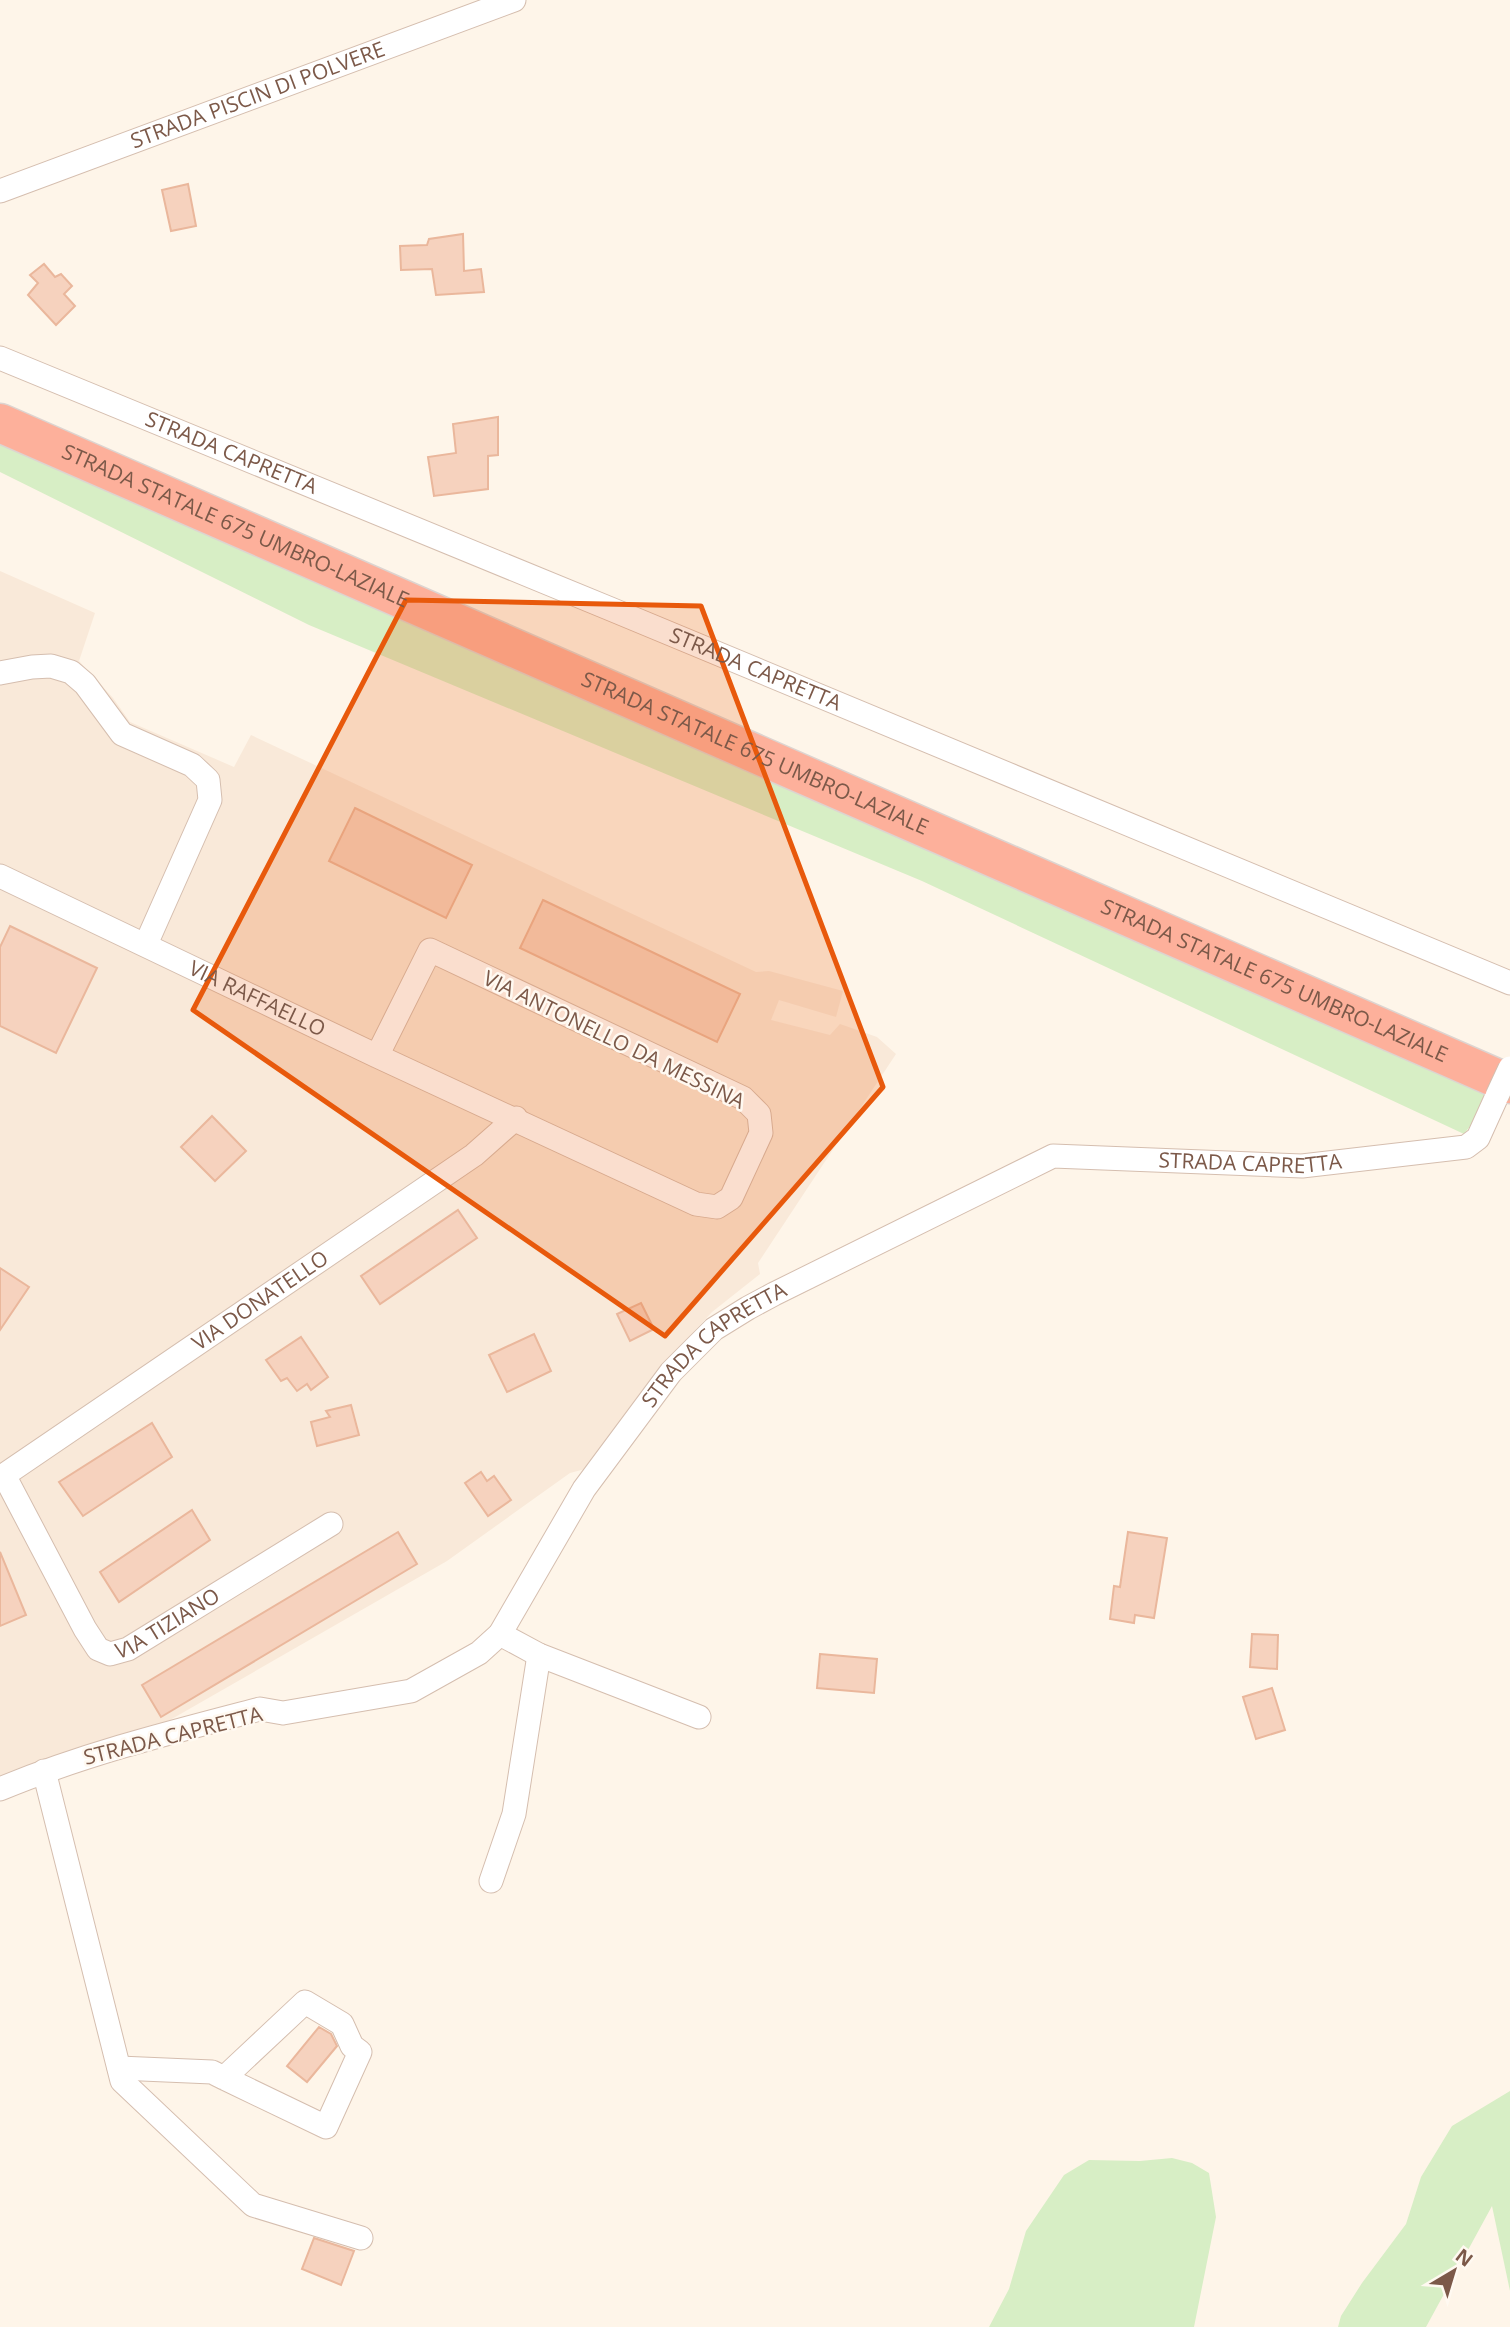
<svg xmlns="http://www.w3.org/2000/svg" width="1510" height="2327" font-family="'Open Sans',sans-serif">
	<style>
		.residential { fill: #f9e9d9 }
		.green { fill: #d7eec5 }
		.building { fill: #f6d2be; stroke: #eab79c; stroke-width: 2 }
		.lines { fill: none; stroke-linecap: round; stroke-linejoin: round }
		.street-casing { stroke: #d5beaf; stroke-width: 25 }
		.highway-casing { stroke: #ddd4d0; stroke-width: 41 }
		.street { stroke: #fff; stroke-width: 23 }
		.highway { stroke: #fdb09b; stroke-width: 38 }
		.street-bridge-casing { stroke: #d5beaf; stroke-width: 25; stroke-linecap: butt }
		.street-bridge { stroke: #fff; stroke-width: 23 }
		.marked { fill: #e8590c; fill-opacity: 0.2; stroke: #e8590c; stroke-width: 5; stroke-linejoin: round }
		.labels { text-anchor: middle; stroke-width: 5; stroke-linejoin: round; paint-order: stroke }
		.street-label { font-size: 21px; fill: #7c5949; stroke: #fff9f1 }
	</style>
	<rect width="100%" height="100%" fill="#fef5e9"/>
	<polygon class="residential" points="0,571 95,613 79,661 113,698 130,722 234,767 251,735 756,972 769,971 843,991 836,1017 779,1000 771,1020 830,1035 840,1024 877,1037 896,1054 758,1263 760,1274 712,1312 674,1353 585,1469 570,1473 447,1561 170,1720 0,1778"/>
	<g class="green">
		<polygon points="0,441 344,595 1485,1093 1474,1121 1464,1134 922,881 309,625 0,472"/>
		<polygon points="1510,2091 1510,2291 1492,2206 1426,2327 1338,2327 1341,2316 1362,2283 1406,2224 1421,2177 1452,2126"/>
		<polygon points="1172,2158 1192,2163 1209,2173 1216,2217 1194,2327 989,2327 1009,2289 1026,2231 1064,2175 1089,2160 1140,2161"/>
	</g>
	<g class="building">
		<polygon points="188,184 196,226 171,231 162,190"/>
		<polygon points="463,234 464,271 481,269 484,292 436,295 432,269 401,270 400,246 427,245 429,239"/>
		<polygon points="44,264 55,277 61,274 72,286 64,294 75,306 56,325 28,295 38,283 30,275"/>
		<polygon points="498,417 498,455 488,456 488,489 434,496 428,457 456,453 453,424"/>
		<polygon points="355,808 472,865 446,918 329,861"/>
		<polygon points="543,900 740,994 717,1042 520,948"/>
		<polygon points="10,926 97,968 56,1053 0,1026 0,947"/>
		<polygon points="212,1116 246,1151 215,1181 181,1147"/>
		<polygon points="458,1210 477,1238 380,1304 361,1276"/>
		<polygon points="0,1268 29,1287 0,1330"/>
		<polygon points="641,1303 654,1329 630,1341 617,1314"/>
		<polygon points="534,1334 551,1371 507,1392 489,1355"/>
		<polygon points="301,1337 328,1377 311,1390 307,1384 297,1391 287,1378 281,1381 266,1360"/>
		<polygon points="351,1405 359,1435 317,1446 311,1422 330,1417 326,1411"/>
		<polygon points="152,1423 172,1457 83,1516 59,1482"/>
		<polygon points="481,1472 487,1481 494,1476 511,1500 488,1516 465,1483"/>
		<polygon points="192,1510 210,1540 119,1602 100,1572"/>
		<polygon points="398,1532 417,1564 161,1717 142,1685"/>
		<polygon points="1128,1532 1167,1538 1154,1618 1135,1615 1134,1623 1110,1619 1114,1586 1120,1587"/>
		<polygon points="0,1552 26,1615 0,1626"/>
		<polygon points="1252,1634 1278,1635 1277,1669 1250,1667"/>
		<polygon points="820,1654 877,1659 874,1693 817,1688"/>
		<polygon points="1272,1688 1285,1730 1256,1739 1243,1697"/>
		<polygon points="319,2027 331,2034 337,2046 307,2082 287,2066"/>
		<polygon points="314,2238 354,2251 341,2285 302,2269"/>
	</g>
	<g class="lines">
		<g class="street-casing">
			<g id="street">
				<path id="s1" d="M 0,191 L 514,0"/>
				<path id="s2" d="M 0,358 L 613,610 L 1510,983"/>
				<polyline points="0,673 32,667 51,666 71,672 85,684 122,734 192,765 208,780 210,800 146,944"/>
				<path id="s3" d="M 0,876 L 377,1056 L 696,1204 L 717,1207 L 731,1198 L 761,1133 L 759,1114 L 743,1098 L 430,950 L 377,1056"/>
				<path id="s4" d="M 4,1475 L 85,1629 L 98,1649 L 110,1654 L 128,1649 L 331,1524"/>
				<path id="s5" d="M 0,1478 L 474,1155 L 516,1118"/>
				<polyline points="500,1634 539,1655 699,1717"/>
				<polyline points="44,1771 122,2081 253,2205 361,2238"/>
				<path id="s6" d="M 0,1789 C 84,1754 172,1732 260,1709 L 283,1713 L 411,1691 L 479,1653 L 500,1634 L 584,1489 L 671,1372 L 714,1329 L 748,1308 L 774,1294 L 1053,1156 L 1302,1166 L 1466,1147 L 1478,1138 L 1497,1096"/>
				<polyline points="491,1881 514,1814 539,1655"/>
				<polyline points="119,2068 212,2072 224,2078 326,2127 360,2052 352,2046 342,2024 305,2002 224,2078"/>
			</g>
		</g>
		<g class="highway-casing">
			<g id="highway">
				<path id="s7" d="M 0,423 L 1510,1084"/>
			</g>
		</g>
		<use href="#street" class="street"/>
		<use href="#highway" class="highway"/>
		<g class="street-bridge-casing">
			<polyline id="street-bridge" points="1497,1096 1510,1068"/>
		</g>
		<use href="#street-bridge" class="street-bridge"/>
	</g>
	<path class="marked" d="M 406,600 L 701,606 L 883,1087 L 665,1336 L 193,1010 Z"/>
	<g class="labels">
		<g class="street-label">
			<text dy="7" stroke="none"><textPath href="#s1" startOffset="275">STRADA PISCIN DI POLVERE</textPath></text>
			<text dy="7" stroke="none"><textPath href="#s2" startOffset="250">STRADA CAPRETTA</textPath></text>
			<text dy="7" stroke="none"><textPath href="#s7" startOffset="257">STRADA STATALE 675 UMBRO-LAZIALE</textPath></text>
			<text dy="7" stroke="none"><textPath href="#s2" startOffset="817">STRADA CAPRETTA</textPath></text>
			<text dy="7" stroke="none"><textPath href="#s7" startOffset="824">STRADA STATALE 675 UMBRO-LAZIALE</textPath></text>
			<text dy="7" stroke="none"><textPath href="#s7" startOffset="1391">STRADA STATALE 675 UMBRO-LAZIALE</textPath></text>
			<text dy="7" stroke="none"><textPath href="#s3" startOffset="285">VIA RAFFAELLO</textPath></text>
			<text transform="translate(614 1040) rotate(26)" y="7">VIA ANTONELLO DA MESSINA</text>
			<text dy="7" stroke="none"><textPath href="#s6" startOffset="1484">STRADA CAPRETTA</textPath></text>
			<text dy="7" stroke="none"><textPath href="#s5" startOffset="315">VIA DONATELLO</textPath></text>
			<text dy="7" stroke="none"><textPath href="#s6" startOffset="896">STRADA CAPRETTA</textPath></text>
			<text dy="7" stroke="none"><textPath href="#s4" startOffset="276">VIA TIZIANO</textPath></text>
			<text transform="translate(173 1736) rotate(-14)" y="7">STRADA CAPRETTA</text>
		</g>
	</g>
	<g transform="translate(1454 2271) rotate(38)" stroke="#fff9f1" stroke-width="5" paint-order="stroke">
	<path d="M0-5L12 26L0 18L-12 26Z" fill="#7c5949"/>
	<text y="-10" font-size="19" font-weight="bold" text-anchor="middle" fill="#7c5949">N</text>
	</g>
</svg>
